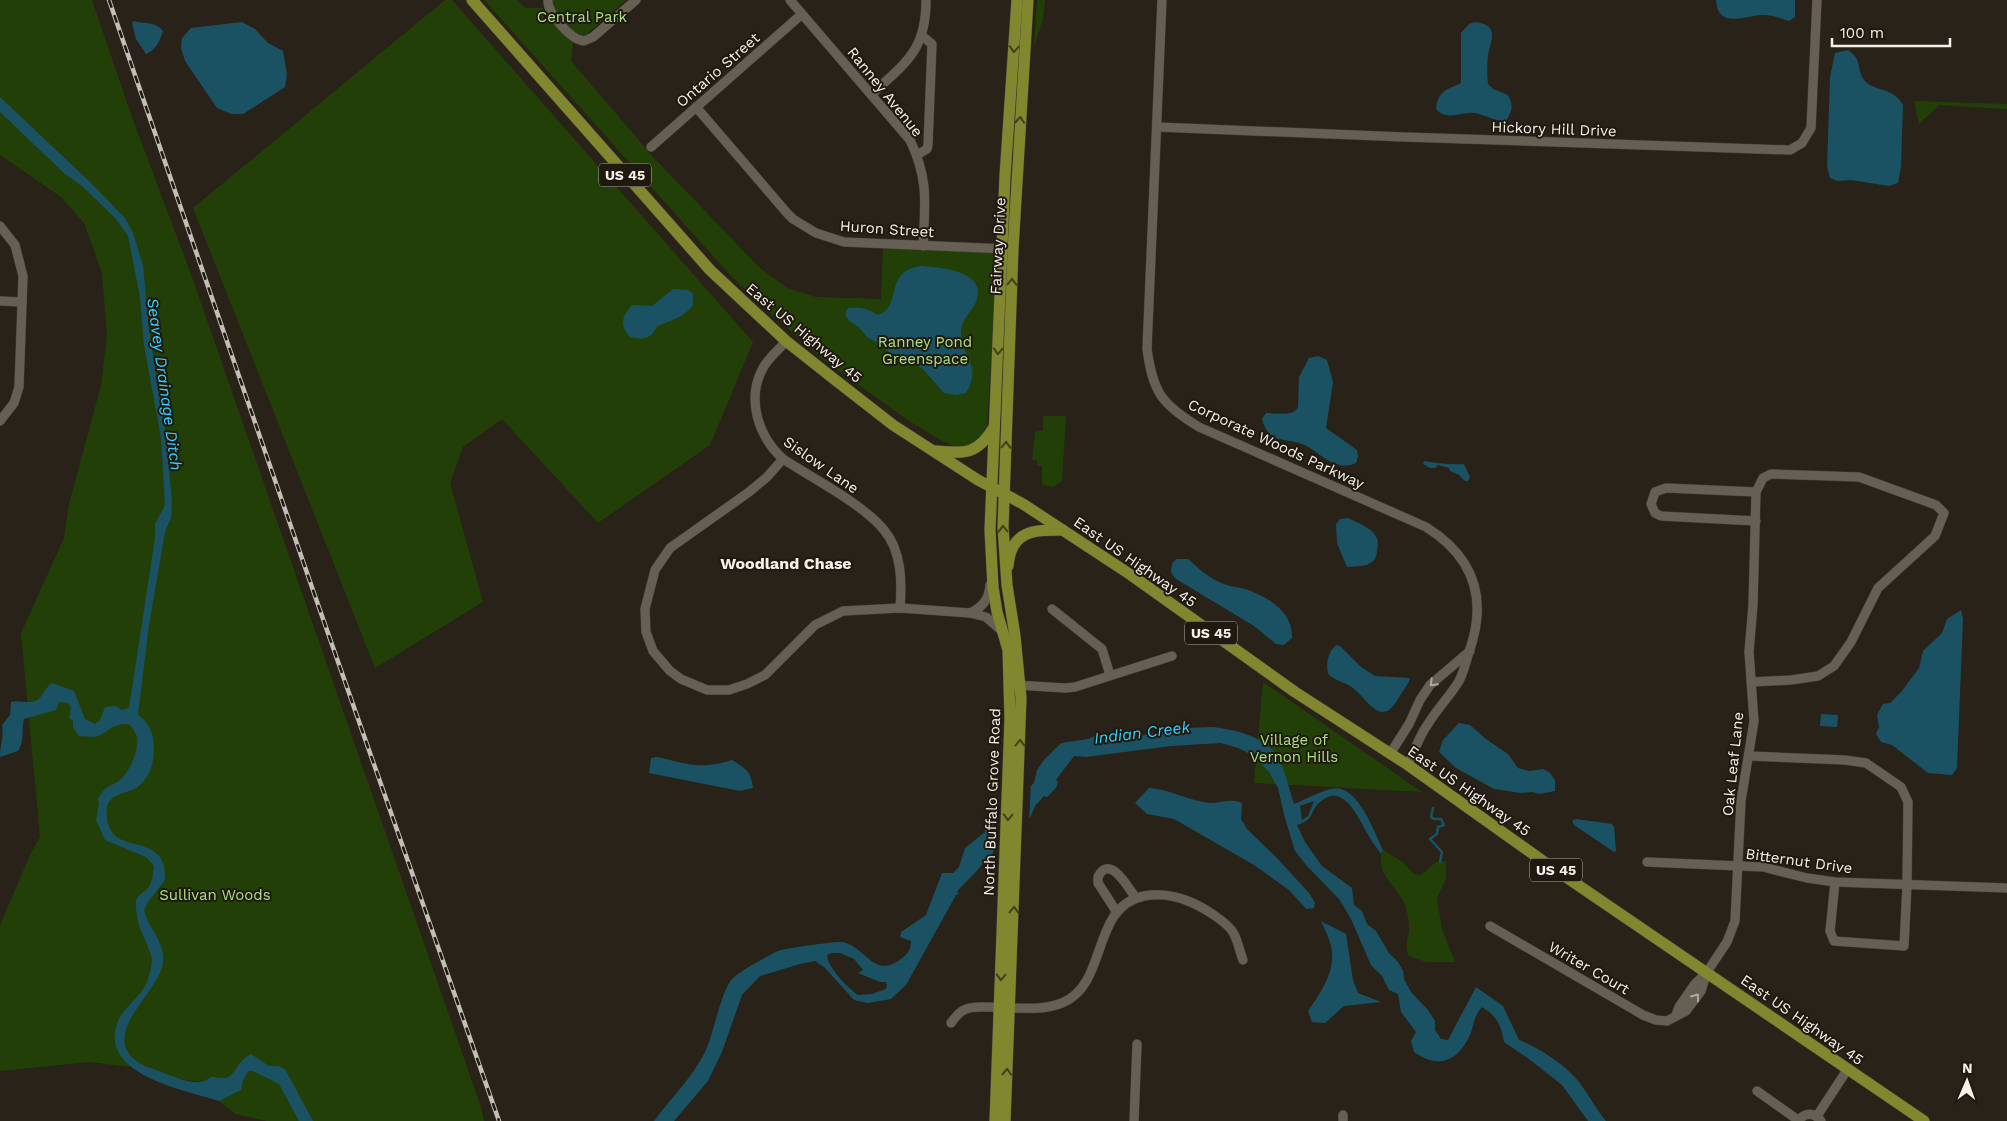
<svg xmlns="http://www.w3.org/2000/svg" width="2007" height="1121" font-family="'Work Sans',sans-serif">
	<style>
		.green { fill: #233f08 }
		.water { fill: #1a5264; fill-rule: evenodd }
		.pier { fill: #282218 }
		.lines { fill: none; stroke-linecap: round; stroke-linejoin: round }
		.stream { stroke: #1a5264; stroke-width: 2.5 }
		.minor-casing { stroke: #433e37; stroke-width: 10 }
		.major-casing { stroke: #433e37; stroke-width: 12 }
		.minor { stroke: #666054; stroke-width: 9 }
		.major { stroke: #80872f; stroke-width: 11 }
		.rail-casing { stroke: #c3beb6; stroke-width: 4.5 }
		.rail { stroke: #1f190f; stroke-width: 2.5; stroke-dasharray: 8; stroke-linecap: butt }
		.oneway { stroke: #41401a }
		.oneway2 { stroke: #aea89f }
		.labels { text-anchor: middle; stroke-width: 4; stroke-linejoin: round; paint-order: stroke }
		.shield { fill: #1f190f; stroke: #b5b0a8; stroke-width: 1 }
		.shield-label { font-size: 14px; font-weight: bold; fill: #f5f1ea }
		.park-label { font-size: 15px; fill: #a9e182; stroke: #1f190f }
		.street-label { font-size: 15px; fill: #f5f1ea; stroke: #1f190f }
		.water-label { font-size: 16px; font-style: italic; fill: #38d0ff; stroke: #1f190f }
		.neighbourhood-label { font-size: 16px; font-weight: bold; fill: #f5f1ea; stroke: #1f190f }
	</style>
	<rect width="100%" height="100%" fill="#282218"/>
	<g class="green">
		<polygon points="0,0 92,0 133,120 192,277 481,1107 484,1121 267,1121 235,1114 219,1101 220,1085 173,1078 134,1060 129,1067 90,1062 0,1071 0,925 30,855 40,837 21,633 64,538 69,504 101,385 107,335 102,273 84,223 61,197 0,155"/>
		<polygon points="445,0 452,0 753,342 710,445 598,523 502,419 463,447 450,483 483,602 375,668 193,208"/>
		<polygon points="484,0 517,0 525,8 542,8 573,42 571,61 654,158 760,268 787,288 816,297 881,299 883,247 988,252 995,254 998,260 987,426 978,440 968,445 955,446 942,441 909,421 825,361 752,297 721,265"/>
		<path d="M 551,0 L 626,0 L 587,34 L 581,36 C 569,31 553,13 551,0 Z"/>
		<polygon points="1037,0 1045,0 1043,19 1034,46"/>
		<polygon points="1914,101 2007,104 2007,109 1939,105 1919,124"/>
		<polygon points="1043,416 1066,416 1062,481 1053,487 1042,485 1042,466 1037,466 1037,460 1032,460 1035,432 1043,430"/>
		<polygon points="1263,682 1422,792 1254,783"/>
		<path d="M 1383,850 L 1403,862 L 1414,874 L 1421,875 L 1436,862 L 1446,861 L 1446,879 L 1437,898 L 1442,929 L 1455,962 L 1426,962 L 1409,956 C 1403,942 1410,938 1409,925 C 1409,919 1406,908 1404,902 C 1395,885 1374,872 1383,850 Z"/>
	</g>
	<g class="water">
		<path d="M 1716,0 L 1795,0 L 1795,17 L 1789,21 C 1780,18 1772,15 1762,15 C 1743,16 1718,29 1716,0 Z"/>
		<path d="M 134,21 C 144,24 155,21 163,31 C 160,41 156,50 146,54 L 136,39 L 132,23 Z"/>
		<polygon points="242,22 255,29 268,43 283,51 287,74 285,87 243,114 231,114 217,108 185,61 181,48 182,38 191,28"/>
		<path d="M 1475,22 C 1500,25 1491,40 1488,55 C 1487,64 1487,75 1488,84 L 1493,89 L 1508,95 C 1514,106 1512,111 1506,121 C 1495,121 1489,117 1479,114 C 1464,109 1448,123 1436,109 C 1438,91 1446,90 1461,83 L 1461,33 L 1469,24 Z"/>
		<path d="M 1848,50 C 1863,60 1856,68 1864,80 C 1873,92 1893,86 1903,105 L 1901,167 L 1898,183 L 1889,186 L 1851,180 L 1838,181 L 1830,178 L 1827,166 L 1830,77 L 1835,53 Z"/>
		<path d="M 0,97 L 91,183 L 125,218 L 133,233 L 143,265 L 149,329 L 166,437 L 172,502 L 171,518 L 165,532 L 149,625 L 138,714 C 142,719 148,722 150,729 C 158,747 154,777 136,788 C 127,793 111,794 107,806 C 106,811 107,820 108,824 C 116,849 143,839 158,855 C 165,862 165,871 165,880 L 148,902 L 144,910 C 149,930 165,941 163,962 C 160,992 102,1030 134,1059 C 140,1065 153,1068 161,1072 C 171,1076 191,1084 201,1082 C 205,1082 208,1078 212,1077 C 217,1077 224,1080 230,1076 C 238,1069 238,1061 251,1054 L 269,1066 L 278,1066 L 285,1069 L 313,1121 L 299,1121 L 279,1084 L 253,1071 L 248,1071 L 243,1081 L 241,1090 L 219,1101 C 184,1090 94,1074 119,1019 C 126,1005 144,994 148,979 C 149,974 152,966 152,960 C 151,952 146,943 143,935 C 139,927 136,915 136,905 C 135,896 142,894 148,888 C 153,882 153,873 154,866 L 146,857 L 105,840 L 96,820 L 99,803 L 98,799 C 107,783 108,789 120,780 C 130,772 141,746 136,734 C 133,729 131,724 126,724 C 110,724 105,736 94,737 C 90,737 84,736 79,736 L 73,727 L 73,721 L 69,718 L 71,708 L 68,703 L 59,702 L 56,710 L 24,719 C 21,731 25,741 18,751 L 0,757 C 0,745 4,737 2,725 L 10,715 L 11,702 C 20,700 32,705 39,699 C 44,693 46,687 52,683 L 74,691 L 85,719 L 95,724 L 100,720 L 105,707 L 116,706 L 122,710 L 129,708 L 155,538 L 155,524 L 165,505 L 161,438 L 144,345 L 140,297 L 128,236 L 116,219 L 82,186 L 65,174 L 0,112 Z"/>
		<path d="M 920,266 C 940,267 991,271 975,304 C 969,315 960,321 961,335 C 964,360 982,366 966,393 L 957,395 L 944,393 L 923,369 L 900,357 L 891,355 L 883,346 L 867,337 L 859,327 L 849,321 L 845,314 L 848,308 C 859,306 869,309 878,315 C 903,307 883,272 920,266 Z"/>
		<path d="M 673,289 L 688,290 L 693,294 L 693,305 C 684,317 671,321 657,326 C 652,339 643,340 630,337 C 619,325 622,317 632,305 L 652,306 Z"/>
		<path d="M 1318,356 L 1327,360 L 1333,382 L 1326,428 L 1357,450 L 1358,457 L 1356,463 C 1334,473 1320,451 1302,444 C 1295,441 1280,440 1276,438 C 1268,434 1264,427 1262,419 L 1266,413 C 1277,413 1293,417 1298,407 L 1299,377 L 1309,358 Z"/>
		<path d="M 1424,461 C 1437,463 1450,465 1464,464 L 1470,477 L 1468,481 L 1465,481 L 1459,475 L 1450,471 L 1449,468 L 1438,465 L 1435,468 L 1430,468 L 1423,464 Z"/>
		<path d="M 1348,518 C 1356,522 1370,527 1375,535 C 1379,540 1378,545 1377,550 C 1377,567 1361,566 1347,567 L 1337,543 L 1336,524 L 1340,519 Z"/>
		<path d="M 1177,559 L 1188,559 C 1198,568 1207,576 1219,582 C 1227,586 1237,587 1245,589 C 1268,597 1293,611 1292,638 L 1284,645 L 1276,644 L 1254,626 L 1176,579 C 1170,573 1170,570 1173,562 Z"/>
		<polygon points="1961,610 1963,619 1957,768 1952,775 1928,773 1892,745 1881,742 1876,734 1879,727 1877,715 1883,704 1890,703 1902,691 1919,668 1923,651 1942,633 1947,619"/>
		<path d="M 1337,645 L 1340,646 L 1361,667 L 1375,676 L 1410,678 C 1408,685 1402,692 1398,699 C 1380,731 1366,695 1350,686 C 1343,682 1335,680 1329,675 C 1325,666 1328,650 1337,645 Z"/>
		<polygon points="1821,714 1838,715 1837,727 1820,726"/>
		<polygon points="1459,723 1470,725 1486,739 1508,754 1518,768 1529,771 1543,769 1550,773 1555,780 1555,791 1539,794 1533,792 1521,793 1494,789 1456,768 1439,752 1443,740"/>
		<path d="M 1211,727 C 1235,729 1267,737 1279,759 C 1286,773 1289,789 1294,804 C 1306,799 1319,792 1331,789 C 1357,782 1374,832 1383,850 L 1381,854 C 1376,847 1370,839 1366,831 C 1357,815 1342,782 1320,802 C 1308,813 1317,818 1297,825 L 1305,842 L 1322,866 L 1352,888 L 1354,905 L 1362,911 L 1367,924 L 1376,931 L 1389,953 L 1398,962 L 1403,971 L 1404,979 L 1411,992 L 1428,1010 L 1435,1021 L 1435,1030 L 1441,1039 L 1448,1040 L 1476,987 L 1503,1006 L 1519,1040 C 1538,1047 1567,1066 1579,1082 C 1589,1095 1596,1109 1606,1121 L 1588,1121 L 1562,1085 L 1529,1059 L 1504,1042 C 1501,1025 1497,1016 1482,1007 C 1471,1020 1475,1027 1468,1039 C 1455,1063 1437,1068 1414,1052 L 1411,1041 L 1416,1032 L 1401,1012 L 1398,994 L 1389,990 L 1382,976 L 1371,965 L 1351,919 L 1339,899 L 1307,866 L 1295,851 L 1285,818 L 1278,788 L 1269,772 L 1252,755 L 1238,748 L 1221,743 L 1171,746 L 1086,757 L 1074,756 L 1056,780 L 1058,782 L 1056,788 L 1047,797 L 1044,796 L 1035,806 L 1031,816 L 991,855 L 985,858 C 984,867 964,882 957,892 L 959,894 L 956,895 L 906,985 L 891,999 L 868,1003 L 854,1000 L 824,967 L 815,961 L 800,964 L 760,976 L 742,995 L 722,1052 L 708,1081 L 674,1121 L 654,1121 C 671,1098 691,1079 704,1054 C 714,1035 720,993 732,979 C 739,972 752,965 761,960 C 767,957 774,952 781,950 C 787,948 837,941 842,942 C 866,946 873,980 901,959 C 908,954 911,949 911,941 L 900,937 L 901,932 L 926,915 L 942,873 L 953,873 L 959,867 L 965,848 L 985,832 L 984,827 L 988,820 L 992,822 L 1034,783 L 1037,770 L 1044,760 L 1061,743 L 1088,739 L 1097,735 L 1115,742 L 1148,734 L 1188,728 ZM 1314,801 L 1308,816 L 1302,820 L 1300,806 ZM 832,953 L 840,953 L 854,959 L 863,970 L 858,973 L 880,982 L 885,982 L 887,984 L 886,989 L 872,994 L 858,995 C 848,988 828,968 827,955 Z"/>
		<path d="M 657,757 C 688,764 701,770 732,760 C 746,769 751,771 753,788 L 740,791 L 649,773 L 651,758 Z"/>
		<path d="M 1149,788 C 1170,789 1189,801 1210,803 C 1221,803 1231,798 1242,803 L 1241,819 L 1247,829 L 1277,858 L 1309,893 L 1315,903 L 1314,908 L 1306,909 L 1289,890 L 1254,865 L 1174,819 L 1147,814 L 1135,803 Z"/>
		<polygon points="1576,819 1612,824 1614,827 1616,851 1614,852 1574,825 1572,821"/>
		<path d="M 1321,921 L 1346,934 L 1353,980 L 1358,993 L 1381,1002 L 1344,1006 L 1325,1023 L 1312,1022 L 1308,1011 C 1320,994 1337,970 1331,946 C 1329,938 1325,929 1321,921 Z"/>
	</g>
	<polygon class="pier" points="1031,782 1029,822 993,857 994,816"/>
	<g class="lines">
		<polyline class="stream" points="1433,808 1431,817 1434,819 1441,819 1444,825 1438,827 1437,834 1430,839 1442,852 1440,862"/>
		<g class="minor-casing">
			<g id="minor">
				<path d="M 548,0 C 547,13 571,40 584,41 L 593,37 L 636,0"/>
				<path d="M 790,0 L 910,140 C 929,180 925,203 923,246"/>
				<path d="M 1162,0 L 1147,349 C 1153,392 1161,404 1199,427 L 1426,527 C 1474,557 1488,599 1469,652 C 1466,661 1464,672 1459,681 C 1450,696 1437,709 1428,724 C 1419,736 1414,752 1408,765"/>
				<path d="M 872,94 C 906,62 926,51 926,0"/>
				<polyline points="696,107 787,213 793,219 816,233 844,242 1007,249"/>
				<polyline points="1157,127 1404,137 1790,150 1802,143 1811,128 1817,0"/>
				<polyline points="651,147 802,14"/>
				<polyline points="917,155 927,149 928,145 932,44 922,36"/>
				<polyline points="0,226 15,245 23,276 19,387 14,403 0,421"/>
				<polyline points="0,301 22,302"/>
				<path d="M 786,341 C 779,350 769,357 763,368 C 746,399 758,436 783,459 C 812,478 863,504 884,530 C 902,551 902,583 900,608"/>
				<polyline points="783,459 767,477 749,492 670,548 655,570 645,609 646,632 653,651 670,671 681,679 707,690 729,690 747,684 765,675 815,625 843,611 900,608 970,613"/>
				<polyline points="1756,521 1661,516 1655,513 1651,504 1655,492 1666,488 1756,492"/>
				<path d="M 990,585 C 989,599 983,607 970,613 L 986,617 L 1002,631"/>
				<polyline points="1052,609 1102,649 1110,675"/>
				<polyline points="1015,685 1065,688 1075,687 1172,656"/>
				<polyline points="1390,754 1409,724 1420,700 1430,685 1470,651"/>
				<polyline points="1750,756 1845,760 1866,763 1901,787 1908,802 1907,885 1904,946 1834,941 1830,931 1835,882"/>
				<polyline points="1647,862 1763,867 1807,878 1835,882 2007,888"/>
				<path d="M 1116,911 L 1098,883 L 1098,877 C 1110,853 1128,888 1136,898"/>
				<polyline points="1490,926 1643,1015 1656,1020 1667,1021 1686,1011 1701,991 1706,975"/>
				<polyline points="1676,1015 1679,1007 1694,985 1707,972 1727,942 1735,921 1741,801 1754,721 1749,652 1753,605 1756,492 1763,478 1771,474 1859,477 1936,505 1944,513 1935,536 1878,588 1851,642 1834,666 1818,676 1791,680 1752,682"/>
				<path d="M 951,1023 C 954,1019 959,1012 964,1010 C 971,1006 979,1007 987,1007 C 1011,1007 1040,1012 1062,1003 C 1109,984 1090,907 1144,896 C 1160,893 1173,895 1188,901 C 1201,906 1228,922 1234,934 C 1238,942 1240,952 1243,960"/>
				<polyline points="1757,1091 1798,1120"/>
				<polyline points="1343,1115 1343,1121"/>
				<polyline points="1817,1116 1847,1070"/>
				<polyline points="1134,1121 1137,1044"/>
				<path d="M 1798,1121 C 1805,1112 1814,1112 1821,1121"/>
			</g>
		</g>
		<g class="major-casing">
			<g id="major">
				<polyline points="472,0 710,270 786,341 834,379 893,425 978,480 1023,504 1131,575 1295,692 1408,765 1547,864 1924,1121"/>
				<path d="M 936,451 C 966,454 978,454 994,427"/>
				<path d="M 1008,566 C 1011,530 1034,530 1063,530"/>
				<polyline points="995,1121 1010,719 1008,650 997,612 993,587 990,530 1005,176 1017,0"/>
				<polyline points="1005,1121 1021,698 1015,636 1007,585 1003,527 1013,249 1028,0"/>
			</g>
		</g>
		<use href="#minor" class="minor"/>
		<use href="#major" class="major"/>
		<g class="rail-casing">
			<polyline id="rail" points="109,0 315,596 499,1121"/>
		</g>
		<use href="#rail" class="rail"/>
	</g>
	<defs><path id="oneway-chevron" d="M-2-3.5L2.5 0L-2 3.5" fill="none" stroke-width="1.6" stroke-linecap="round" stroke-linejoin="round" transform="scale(1.25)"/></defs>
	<g class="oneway">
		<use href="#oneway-chevron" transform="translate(1014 49) rotate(94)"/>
		<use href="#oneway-chevron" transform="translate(1020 120) rotate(-87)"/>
		<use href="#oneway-chevron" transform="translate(1012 282) rotate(-88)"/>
		<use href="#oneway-chevron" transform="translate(998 351) rotate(93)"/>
		<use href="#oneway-chevron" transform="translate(1006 445) rotate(-88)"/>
		<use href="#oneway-chevron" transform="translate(1003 529) rotate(-91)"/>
		<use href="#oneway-chevron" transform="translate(1020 743) rotate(-88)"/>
		<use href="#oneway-chevron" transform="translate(1008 817) rotate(92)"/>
		<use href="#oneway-chevron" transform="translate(1014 910) rotate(-88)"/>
		<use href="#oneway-chevron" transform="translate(1001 977) rotate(92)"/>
		<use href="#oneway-chevron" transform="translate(1007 1072) rotate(-87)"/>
	</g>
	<g class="oneway2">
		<use href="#oneway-chevron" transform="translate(1433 683) rotate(135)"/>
		<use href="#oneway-chevron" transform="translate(1696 997) rotate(-54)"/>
	</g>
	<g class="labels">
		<g class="shield">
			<rect x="599" y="163.5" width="52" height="23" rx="4"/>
			<rect x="1185" y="621.5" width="52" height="23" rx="4"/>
			<rect x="1530" y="858.5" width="52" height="23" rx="4"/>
		</g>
		<g class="shield-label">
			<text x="625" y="180">US 45</text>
			<text x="1211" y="638">US 45</text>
			<text x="1556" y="875">US 45</text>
		</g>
		<g class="park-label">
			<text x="582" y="22">Central Park</text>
			<text x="925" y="347">Ranney Pond<tspan x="925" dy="17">Greenspace</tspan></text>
			<text x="1294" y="745">Village of<tspan x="1294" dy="17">Vernon Hills</tspan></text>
			<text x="215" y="900">Sullivan Woods</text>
		</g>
		<g class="street-label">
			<text transform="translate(718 70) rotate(-41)" y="5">Ontario Street</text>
			<text transform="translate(885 92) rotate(51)" y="5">Ranney Avenue</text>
			<text transform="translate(1554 129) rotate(2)" y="5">Hickory Hill Drive</text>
			<text transform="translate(887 229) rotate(4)" y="5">Huron Street</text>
			<text transform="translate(998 246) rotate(-87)" y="5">Fairway Drive</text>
			<text transform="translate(804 333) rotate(40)" y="5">East US Highway 45</text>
			<text transform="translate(1276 444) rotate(25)" y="5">Corporate Woods Parkway</text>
			<text transform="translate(821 465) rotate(35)" y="5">Sislow Lane</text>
			<text transform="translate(1135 562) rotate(35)" y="5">East US Highway 45</text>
			<text transform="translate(1733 764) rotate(-84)" y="5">Oak Leaf Lane</text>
			<text transform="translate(1469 791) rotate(35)" y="5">East US Highway 45</text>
			<text transform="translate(992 802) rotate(-88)" y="5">North Buffalo Grove Road</text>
			<text transform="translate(1799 861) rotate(8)" y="5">Bitternut Drive</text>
			<text transform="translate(1589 968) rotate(30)" y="5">Writer Court</text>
			<text transform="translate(1802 1020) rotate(35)" y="5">East US Highway 45</text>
		</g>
		<g class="water-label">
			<text transform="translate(165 384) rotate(82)" y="6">Seavey Drainage Ditch</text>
			<text transform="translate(1142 732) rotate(-7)" y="6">Indian Creek</text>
		</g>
		<g class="neighbourhood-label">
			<text x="786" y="569">Woodland Chase</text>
		</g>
	</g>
	<g transform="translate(1967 1081) rotate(2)" stroke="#1f190f" stroke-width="4" paint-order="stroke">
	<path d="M0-4L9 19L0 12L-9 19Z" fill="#f5f1ea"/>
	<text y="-8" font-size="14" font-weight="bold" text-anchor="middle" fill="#f5f1ea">N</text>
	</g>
	<path d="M1832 38v8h118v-8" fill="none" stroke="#f5f1ea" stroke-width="2.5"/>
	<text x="1840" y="38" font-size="15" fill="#f5f1ea" stroke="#1f190f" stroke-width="4" paint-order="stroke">100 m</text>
</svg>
